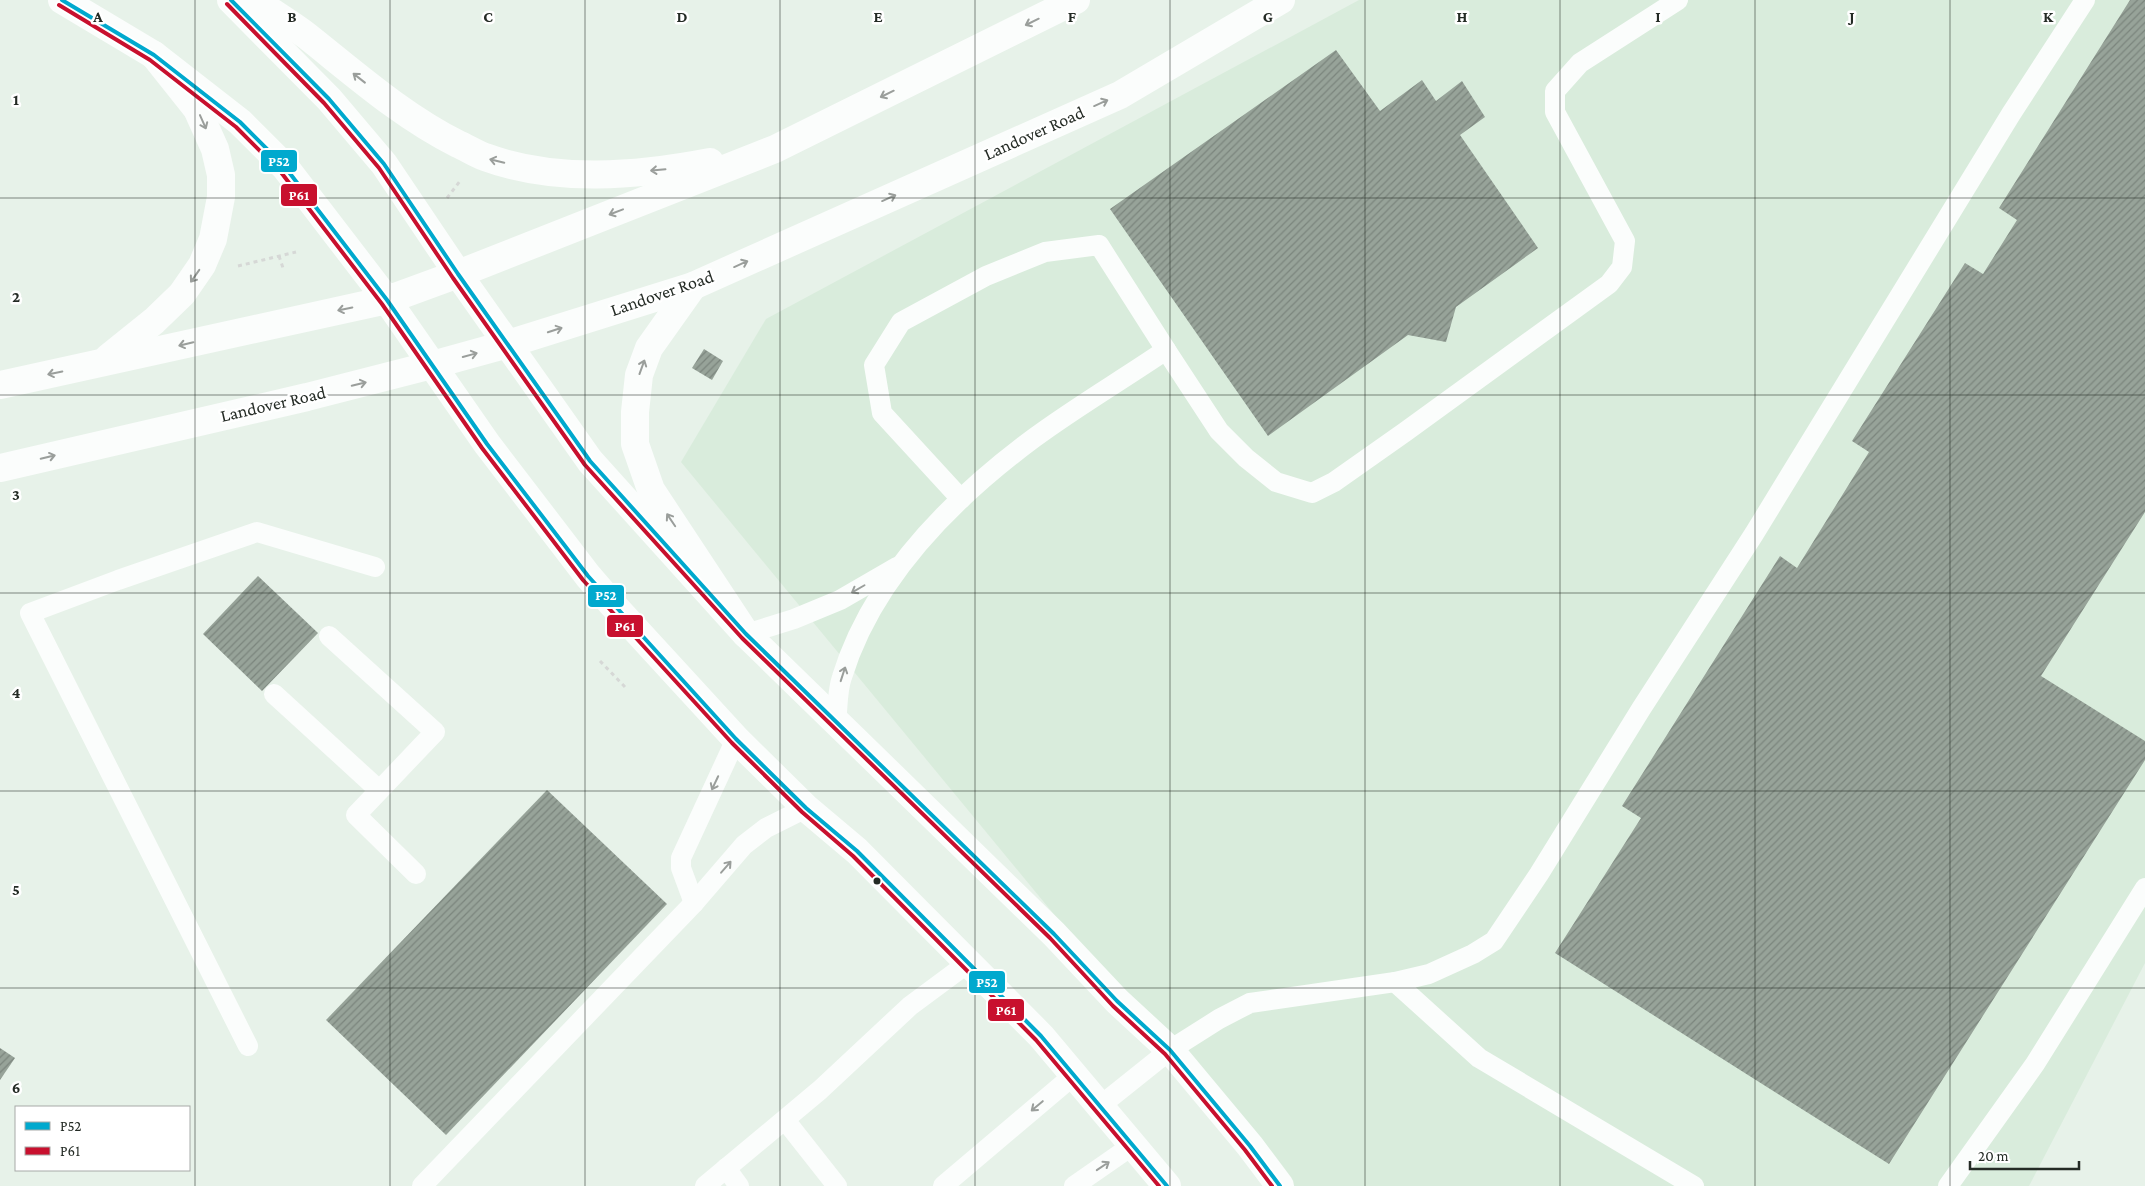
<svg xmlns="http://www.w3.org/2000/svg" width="2145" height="1186" font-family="'Crimson Pro',serif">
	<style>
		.built { fill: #d9ecdc }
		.building { fill: url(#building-hatch) }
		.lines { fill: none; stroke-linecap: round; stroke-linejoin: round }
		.path { stroke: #d6d8d6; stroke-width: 3; stroke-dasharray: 4 4; stroke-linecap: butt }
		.service { stroke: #fbfdfc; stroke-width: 20 }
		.tertiary { stroke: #fbfdfc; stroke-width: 28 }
		.secondary { stroke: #fbfdfc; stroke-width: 28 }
		.primary { stroke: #fbfdfc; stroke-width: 28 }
		.bus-1-casing { stroke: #fff; stroke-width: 8 }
		.bus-2-casing { stroke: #fff; stroke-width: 8 }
		.bus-1 { stroke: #00a9ce; stroke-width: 4 }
		.bus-2 { stroke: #c8102e; stroke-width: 4 }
		.oneway { stroke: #9a9e9b }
		.grid { fill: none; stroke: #242b25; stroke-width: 1; stroke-opacity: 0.55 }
		.bus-dot { fill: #242b25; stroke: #fff; stroke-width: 2 }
		.labels { text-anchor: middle; stroke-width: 5; stroke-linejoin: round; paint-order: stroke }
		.street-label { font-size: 18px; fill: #242b25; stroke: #fff }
		.grid-label { font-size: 16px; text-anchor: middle; font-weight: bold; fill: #242b25; stroke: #fff; stroke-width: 5; stroke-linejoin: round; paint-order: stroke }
		.line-badge { stroke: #fff; stroke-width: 2 }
		.badge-label { font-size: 14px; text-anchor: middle; font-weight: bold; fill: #fff }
	</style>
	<defs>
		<pattern id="building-hatch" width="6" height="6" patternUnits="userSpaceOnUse" patternTransform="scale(1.25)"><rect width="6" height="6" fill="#97a399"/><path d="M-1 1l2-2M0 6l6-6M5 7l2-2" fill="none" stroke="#7b857d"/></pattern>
	</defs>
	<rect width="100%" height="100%" fill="#e7f2e9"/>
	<polygon class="built" points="1359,0 2145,0 2145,963 2029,1186 1278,1186 681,462 766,319"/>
	<g class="building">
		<polygon points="2130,0 2145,0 2145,512 2041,676 2145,741 2145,760 1889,1164 1555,953 1641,818 1622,806 1780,556 1797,568 1869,452 1852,441 1965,263 1983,274 2017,220 1999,208"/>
		<polygon points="1336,50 1380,111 1422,80 1436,101 1462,81 1485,117 1460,135 1538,248 1456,307 1446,342 1408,335 1268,436 1110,209"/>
		<polygon points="704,349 723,361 712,380 692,368"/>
		<polygon points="258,576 318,633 262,691 203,634"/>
		<polygon points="547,790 667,904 446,1135 326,1020"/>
		<polygon points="0,1048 15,1058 0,1080"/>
	</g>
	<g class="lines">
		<g class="path">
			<polyline points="447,198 460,181"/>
			<polyline points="279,256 283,268"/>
			<polyline points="238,266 296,252"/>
			<polyline points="600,661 626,688"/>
		</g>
		<g class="service">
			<polyline points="961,499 882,413 874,365 901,322 986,276 1045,252 1099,245 1166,350"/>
			<polyline points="746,634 794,619 840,600 897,567"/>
			<polyline points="329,636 435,732 356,815 416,874"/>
			<polyline points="274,694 379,790"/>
			<path d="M 836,722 C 838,708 837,691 842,677 C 872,579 953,498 1034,438 C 1076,407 1122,380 1166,350 L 1219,431 L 1246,458 L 1276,482 L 1312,493 L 1334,482 L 1405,432 L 1609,284 L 1622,267 L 1625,241 L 1555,112 L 1555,91 L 1580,63 L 1678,0"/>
			<polyline points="694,903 681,868 681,858 736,739"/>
			<polyline points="1395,982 1479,1058 1694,1186"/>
			<polyline points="248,1046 30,613 118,580 257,532 375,567"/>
			<polyline points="1100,1106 1170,1050 1219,1019 1250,1003 1395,982 1429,974 1473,954 1494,941 1539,874 1641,709 1754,534 2011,114 2085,0"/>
			<polyline points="785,1120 837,1186"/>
			<polyline points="726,1168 739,1186"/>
			<polyline points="422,1186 694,903 744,845 766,828 806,808"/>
			<polyline points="705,1186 820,1090 910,1006 968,963"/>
			<polyline points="943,1186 1074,1075"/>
			<polyline points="1074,1186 1133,1145"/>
			<polyline points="1948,1186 2035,1064 2145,888"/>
		</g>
		<g class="tertiary">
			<polyline points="62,0 154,55 240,122 285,167 387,300"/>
			<polyline points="231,0 329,99 384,164 458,274"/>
		</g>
		<g class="secondary">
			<polyline points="458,274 590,461 746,634 1054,934 1117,1001 1170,1050 1250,1146 1280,1186"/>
			<polyline points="387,300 487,444 588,576 613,605 736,739 806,808 857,851 1041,1036 1167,1186"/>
		</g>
		<g class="primary">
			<path d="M 254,0 C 271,12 290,23 307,36 C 355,74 402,116 458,144 C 467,148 476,154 485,157 C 556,183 637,176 710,162"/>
			<polyline points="693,286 649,348 639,375 635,412 635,444 651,490 746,634"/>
			<polyline points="108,358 154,321 182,294 202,265 213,239 221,197 221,175 215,149 197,109 154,55"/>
			<polyline points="0,385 387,300 458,274 775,149 1076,0"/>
			<polyline points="0,468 307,397 432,365 508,344 693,286 1120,95 1281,0"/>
		</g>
		<g class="bus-1-casing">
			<g id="bus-1">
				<polyline points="62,0 154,55 240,122 285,167 387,300 487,444 588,576 736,739 806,808 857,851 1041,1036 1167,1186"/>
				<polyline points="231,0 329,99 384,164 458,274 590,461 746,634 1054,934 1117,1001 1170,1050 1250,1146 1280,1186"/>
			</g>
		</g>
		<g class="bus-2-casing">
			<g id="bus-2">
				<polyline points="227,4 324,103 379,168 453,278 585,465 742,638 1050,938 1113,1006 1165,1054 1245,1150 1272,1186"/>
				<polyline points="59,5 150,60 236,127 280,171 382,304 482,448 583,580 732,743 802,812 853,856 1036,1040 1159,1186"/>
			</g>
		</g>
		<use href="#bus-1" class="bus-1"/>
		<use href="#bus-2" class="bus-2"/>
	</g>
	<defs><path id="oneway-shaft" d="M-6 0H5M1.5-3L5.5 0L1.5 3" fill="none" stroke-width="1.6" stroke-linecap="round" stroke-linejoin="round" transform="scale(1.25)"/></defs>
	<g class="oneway">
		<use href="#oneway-shaft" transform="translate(1032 22) rotate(154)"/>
		<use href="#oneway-shaft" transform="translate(359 78) rotate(-142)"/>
		<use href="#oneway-shaft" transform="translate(887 94) rotate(154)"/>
		<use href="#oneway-shaft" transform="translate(1101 103) rotate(-24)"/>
		<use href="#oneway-shaft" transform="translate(203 122) rotate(66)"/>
		<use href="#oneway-shaft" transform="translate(497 161) rotate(-166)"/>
		<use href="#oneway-shaft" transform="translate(658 170) rotate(175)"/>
		<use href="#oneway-shaft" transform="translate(889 198) rotate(-24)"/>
		<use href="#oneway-shaft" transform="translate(616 212) rotate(159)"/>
		<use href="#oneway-shaft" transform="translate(741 264) rotate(-24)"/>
		<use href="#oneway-shaft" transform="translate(195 276) rotate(125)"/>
		<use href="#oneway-shaft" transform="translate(345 309) rotate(168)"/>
		<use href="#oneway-shaft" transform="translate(555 330) rotate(-18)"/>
		<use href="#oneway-shaft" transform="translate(186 344) rotate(167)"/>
		<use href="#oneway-shaft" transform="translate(470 355) rotate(-15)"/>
		<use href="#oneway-shaft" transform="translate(642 367) rotate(-70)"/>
		<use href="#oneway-shaft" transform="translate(55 373) rotate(168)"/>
		<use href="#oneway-shaft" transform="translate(359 384) rotate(-14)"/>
		<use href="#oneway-shaft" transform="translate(48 457) rotate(-13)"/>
		<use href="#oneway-shaft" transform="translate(671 520) rotate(-124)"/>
		<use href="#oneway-shaft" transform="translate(858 589) rotate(150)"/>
		<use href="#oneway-shaft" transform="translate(843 674) rotate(-72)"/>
		<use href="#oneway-shaft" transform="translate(715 783) rotate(115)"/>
		<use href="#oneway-shaft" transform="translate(726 867) rotate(-49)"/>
		<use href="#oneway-shaft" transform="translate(1037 1106) rotate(140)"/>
		<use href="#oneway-shaft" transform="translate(1103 1166) rotate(-34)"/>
	</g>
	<path class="grid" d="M 195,0 L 195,1186M 390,0 L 390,1186M 585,0 L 585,1186M 780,0 L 780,1186M 975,0 L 975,1186M 1170,0 L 1170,1186M 1365,0 L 1365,1186M 1560,0 L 1560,1186M 1755,0 L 1755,1186M 1950,0 L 1950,1186M 0,198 L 2145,198M 0,395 L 2145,395M 0,593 L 2145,593M 0,791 L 2145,791M 0,988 L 2145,988"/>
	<circle class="bus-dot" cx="877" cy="881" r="4.5"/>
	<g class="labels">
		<g class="street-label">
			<text transform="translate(1034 133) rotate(-24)" y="6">Landover Road</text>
			<text transform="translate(662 293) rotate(-19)" y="6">Landover Road</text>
			<text transform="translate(273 404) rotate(-13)" y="6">Landover Road</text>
		</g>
	</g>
	<g class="grid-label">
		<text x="98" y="22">A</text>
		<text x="292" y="22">B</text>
		<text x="488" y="22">C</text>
		<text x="682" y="22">D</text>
		<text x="878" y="22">E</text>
		<text x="1072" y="22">F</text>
		<text x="1268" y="22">G</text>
		<text x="1462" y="22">H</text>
		<text x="1658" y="22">I</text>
		<text x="1852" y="22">J</text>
		<text x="2048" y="22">K</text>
		<text x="16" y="105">1</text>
		<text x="16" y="302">2</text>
		<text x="16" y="500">3</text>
		<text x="16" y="698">4</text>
		<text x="16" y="895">5</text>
		<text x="16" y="1093">6</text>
	</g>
	<g class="line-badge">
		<rect x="260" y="149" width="38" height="24" rx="5" fill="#00a9ce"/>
		<rect x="280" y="183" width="38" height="24" rx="5" fill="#c8102e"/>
		<rect x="587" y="584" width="38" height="24" rx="5" fill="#00a9ce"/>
		<rect x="606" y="614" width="38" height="24" rx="5" fill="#c8102e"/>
		<rect x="968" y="970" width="38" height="24" rx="5" fill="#00a9ce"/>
		<rect x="987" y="998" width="38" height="24" rx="5" fill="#c8102e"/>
	</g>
	<g class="badge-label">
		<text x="279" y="166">P52</text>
		<text x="299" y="200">P61</text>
		<text x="606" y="600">P52</text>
		<text x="625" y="631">P61</text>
		<text x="987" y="987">P52</text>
		<text x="1006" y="1015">P61</text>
	</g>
	<rect x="15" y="1106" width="175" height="65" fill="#ffffff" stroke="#a7aaa8"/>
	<rect x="25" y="1122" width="25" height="8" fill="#00a9ce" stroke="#a7aaa8"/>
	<text x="60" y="1131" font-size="15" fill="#242b25">P52</text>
	<rect x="25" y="1147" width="25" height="8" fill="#c8102e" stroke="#a7aaa8"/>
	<text x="60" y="1156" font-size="15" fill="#242b25">P61</text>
	<path d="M1970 1161v8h109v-8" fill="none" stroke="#242b25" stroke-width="2.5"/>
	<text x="1978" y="1161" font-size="15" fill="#242b25" stroke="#ffffff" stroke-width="4" paint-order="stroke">20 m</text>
</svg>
